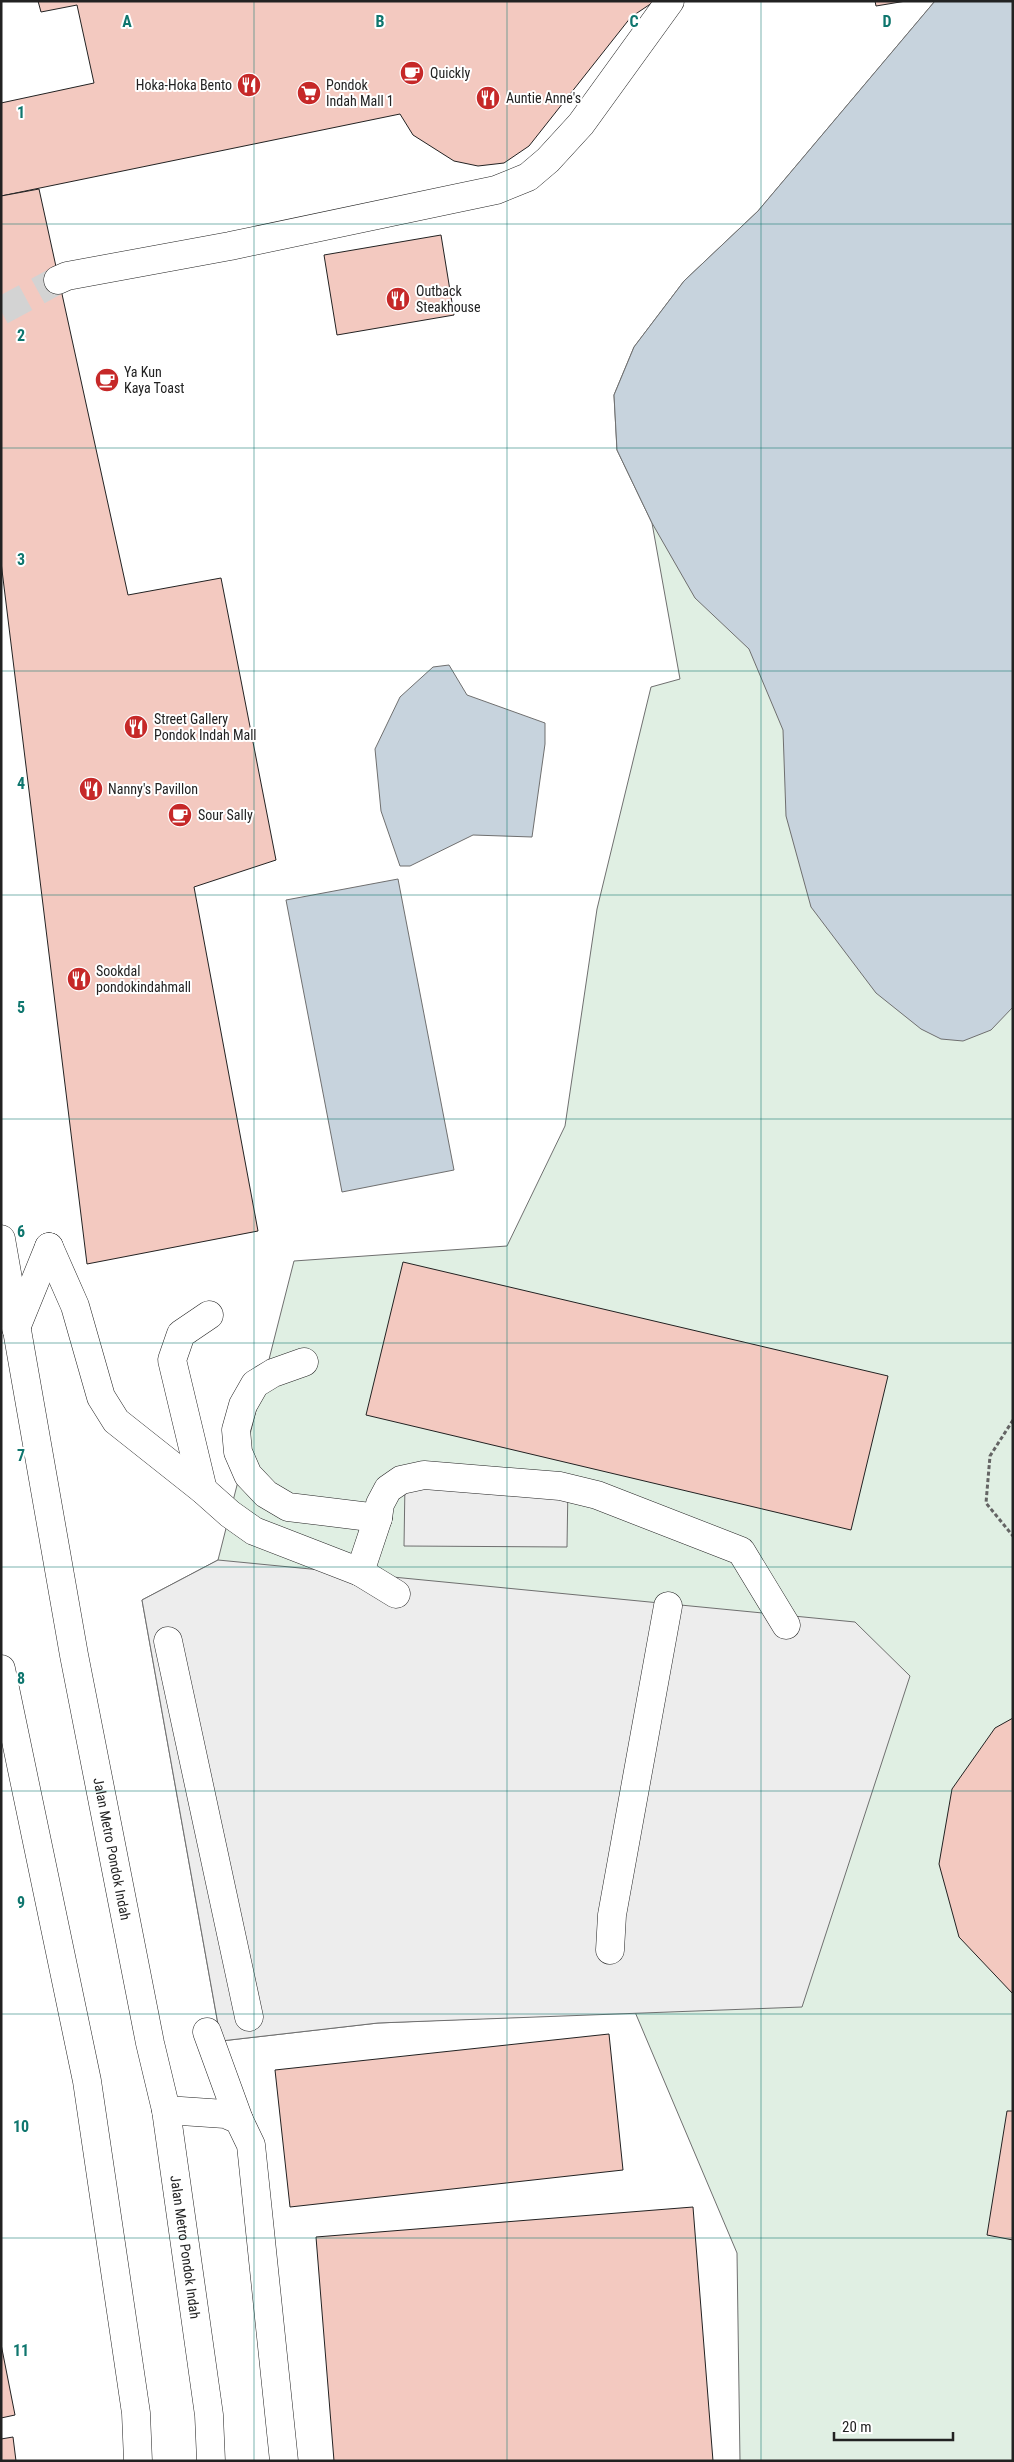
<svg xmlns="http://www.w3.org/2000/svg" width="1014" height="2462" font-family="'Roboto Condensed',sans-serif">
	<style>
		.green { fill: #e0efe3; stroke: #6f6f6f }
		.parking { fill: #ededed; stroke: #6f6f6f }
		.water { fill: #c7d3dd; stroke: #6f6f6f }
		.building { fill: #f3c9c0; stroke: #222 }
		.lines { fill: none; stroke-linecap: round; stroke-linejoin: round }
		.minor-tunnel { stroke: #d3d3d3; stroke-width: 28; stroke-dasharray: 28 14; stroke-linecap: butt }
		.minor-casing { stroke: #222; stroke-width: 29 }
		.highway-casing { stroke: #222; stroke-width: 29 }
		.path { stroke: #646464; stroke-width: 3; stroke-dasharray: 4 2.5; stroke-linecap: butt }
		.minor { stroke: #fff; stroke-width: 28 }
		.highway { stroke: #fff; stroke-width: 28 }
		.grid { fill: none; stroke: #0f766e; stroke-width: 1; stroke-opacity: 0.55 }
		.labels { text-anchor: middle; stroke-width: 4; stroke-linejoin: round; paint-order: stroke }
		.poi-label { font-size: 14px; fill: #222; stroke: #fff; text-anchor: start }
		.street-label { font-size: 14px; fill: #222; stroke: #fff }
		.grid-label { font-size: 16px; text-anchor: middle; font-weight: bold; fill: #0f766e; stroke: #fff; stroke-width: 4; stroke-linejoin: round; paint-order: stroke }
	</style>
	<rect width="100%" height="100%" fill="#fff"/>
	<polygon class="green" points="935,1 1013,1 1013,2461 740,2461 737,2253 635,2012 378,2023 221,2041 142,1600 218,1560 294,1261 507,1246 565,1126 597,909 651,687 680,679 652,523 617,450 614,395 634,347 684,281 758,211"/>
	<g class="parking">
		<polygon points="405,1482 568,1484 567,1547 404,1546"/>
		<polygon points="218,1560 855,1622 910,1676 802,2007 378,2023 221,2041 142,1600"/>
	</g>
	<g class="water">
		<polygon points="935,1 1013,1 1013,1007 991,1030 963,1041 941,1039 921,1029 876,993 811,907 786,816 783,730 749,649 695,598 652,523 617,450 614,395 634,347 684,281 758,211"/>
		<polygon points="449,665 467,695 545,723 545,744 532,837 473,835 410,866 400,866 381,811 375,749 400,697 433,667"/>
		<polygon points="398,879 454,1170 342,1192 286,900"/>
	</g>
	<g class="building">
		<polygon points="38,1 655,1 631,17 529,146 504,163 478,166 454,161 413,135 400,114 1,196 1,103 94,83 77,5 41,12"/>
		<polygon points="875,1 906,1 876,6"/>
		<polygon points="39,189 128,595 221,578 276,860 194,887 258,1231 87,1264 1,562 1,196"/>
		<polygon points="441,235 454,315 337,335 324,255"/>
		<polygon points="403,1262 888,1376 851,1530 366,1415"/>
		<polygon points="1013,1718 1013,1994 959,1937 939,1864 952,1789 995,1728"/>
		<polygon points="609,2034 623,2170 290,2207 275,2070"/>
		<polygon points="1007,2111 1013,2111 1013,2240 987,2235"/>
		<polygon points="693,2207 713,2461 334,2461 316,2237"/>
		<polygon points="1,2344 15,2415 1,2418"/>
		<polygon points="13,2437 16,2461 1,2461 1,2439"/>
	</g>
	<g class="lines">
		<polyline class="minor-tunnel" points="1,311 58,280"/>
		<g class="minor-casing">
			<g id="minor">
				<polyline points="58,280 67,276 230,246 453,199 496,190 528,177 548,160 581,124 670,1"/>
				<polyline points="49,1247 75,1306 101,1397 116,1421 203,1490 230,1514 254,1531 360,1572 396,1594"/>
				<polyline points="16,1328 49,1247"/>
				<polyline points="304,1362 273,1373 255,1384 243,1405 236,1430 238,1452 248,1475 266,1494 288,1507 378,1518"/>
				<polyline points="203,1490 172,1360 181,1334 209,1315"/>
				<polyline points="360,1572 378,1518 380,1504 388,1489 401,1480 424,1475 560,1486 597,1495 741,1551 786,1625"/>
				<polyline points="168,1641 249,2017"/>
				<polyline points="610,1950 612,1915 668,1606"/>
				<polyline points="207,2032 239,2120"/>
				<polyline points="166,2110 225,2114 239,2120 251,2145 284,2461"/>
			</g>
		</g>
		<g class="highway-casing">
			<g id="highway">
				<path id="s1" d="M 1,1239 L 74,1655 L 150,2043 L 166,2110 L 209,2415 L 211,2461"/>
				<polyline points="1,1669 87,2081 136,2413 138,2461"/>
			</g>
		</g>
		<polyline class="path" points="1013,1420 990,1456 986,1503 1013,1536"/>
		<use href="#minor" class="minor"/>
		<use href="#highway" class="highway"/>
	</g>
	<path class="grid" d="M 254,1 L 254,2461M 507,1 L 507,2461M 761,1 L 761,2461M 1,224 L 1013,224M 1,448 L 1013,448M 1,671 L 1013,671M 1,895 L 1013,895M 1,1119 L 1013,1119M 1,1343 L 1013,1343M 1,1567 L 1013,1567M 1,1791 L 1013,1791M 1,2014 L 1013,2014M 1,2238 L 1013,2238"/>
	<defs>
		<g id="cafe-disc" transform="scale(1.25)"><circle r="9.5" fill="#c62828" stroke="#fff"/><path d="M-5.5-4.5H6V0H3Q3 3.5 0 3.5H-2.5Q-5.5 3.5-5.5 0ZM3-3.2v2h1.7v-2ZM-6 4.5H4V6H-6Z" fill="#fff"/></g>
		<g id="restaurant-disc" transform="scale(1.25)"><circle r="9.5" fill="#c62828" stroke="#fff"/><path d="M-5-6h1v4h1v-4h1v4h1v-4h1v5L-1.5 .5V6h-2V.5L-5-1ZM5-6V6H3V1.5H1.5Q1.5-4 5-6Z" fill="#fff"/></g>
		<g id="supermarket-disc" transform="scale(1.25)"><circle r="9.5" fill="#c62828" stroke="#fff"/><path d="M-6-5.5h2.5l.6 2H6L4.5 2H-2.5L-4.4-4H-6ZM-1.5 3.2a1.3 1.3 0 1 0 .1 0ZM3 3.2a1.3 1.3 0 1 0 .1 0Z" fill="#fff"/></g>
	</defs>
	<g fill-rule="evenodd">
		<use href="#cafe-disc" x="412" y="73"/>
		<use href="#restaurant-disc" x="249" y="85"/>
		<use href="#supermarket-disc" x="309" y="93"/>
		<use href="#restaurant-disc" x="488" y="98"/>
		<use href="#restaurant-disc" x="398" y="299"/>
		<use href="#cafe-disc" x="107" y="380"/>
		<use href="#restaurant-disc" x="136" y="727"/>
		<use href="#restaurant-disc" x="91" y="789"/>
		<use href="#cafe-disc" x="180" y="815"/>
		<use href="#restaurant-disc" x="79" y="979"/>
	</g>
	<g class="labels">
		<g class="poi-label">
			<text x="430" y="78">Quickly</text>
			<text x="232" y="90" text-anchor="end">Hoka-Hoka Bento</text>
			<text x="326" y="90">Pondok<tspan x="326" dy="16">Indah Mall 1</tspan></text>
			<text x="506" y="103">Auntie Anne's</text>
			<text x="416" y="296">Outback<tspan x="416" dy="16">Steakhouse</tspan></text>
			<text x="124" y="377">Ya Kun<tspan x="124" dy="16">Kaya Toast</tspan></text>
			<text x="154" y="724">Street Gallery<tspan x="154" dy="16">Pondok Indah Mall</tspan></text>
			<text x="108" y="794">Nanny's Pavillon</text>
			<text x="198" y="820">Sour Sally</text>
			<text x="96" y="976">Sookdal<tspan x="96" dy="16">pondokindahmall</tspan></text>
		</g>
		<g class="street-label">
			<text dy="5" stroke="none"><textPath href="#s1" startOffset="620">Jalan Metro Pondok Indah</textPath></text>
			<text dy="5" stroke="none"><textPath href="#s1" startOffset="1025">Jalan Metro Pondok Indah</textPath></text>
		</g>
	</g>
	<g class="grid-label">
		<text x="127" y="27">A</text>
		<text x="380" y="27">B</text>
		<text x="634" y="27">C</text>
		<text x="887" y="27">D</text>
		<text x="21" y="118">1</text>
		<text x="21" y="341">2</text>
		<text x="21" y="565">3</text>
		<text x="21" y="789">4</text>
		<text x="21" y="1013">5</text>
		<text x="21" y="1237">6</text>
		<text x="21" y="1461">7</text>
		<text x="21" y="1684">8</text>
		<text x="21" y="1908">9</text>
		<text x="21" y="2132">10</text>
		<text x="21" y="2356">11</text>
	</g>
	<rect width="1014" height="2462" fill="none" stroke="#222222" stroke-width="5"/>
	<path d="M834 2432v8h119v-8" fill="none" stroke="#222222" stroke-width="2.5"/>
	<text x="842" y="2432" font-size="15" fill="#222222" stroke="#ffffff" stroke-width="4" paint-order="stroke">20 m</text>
</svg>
